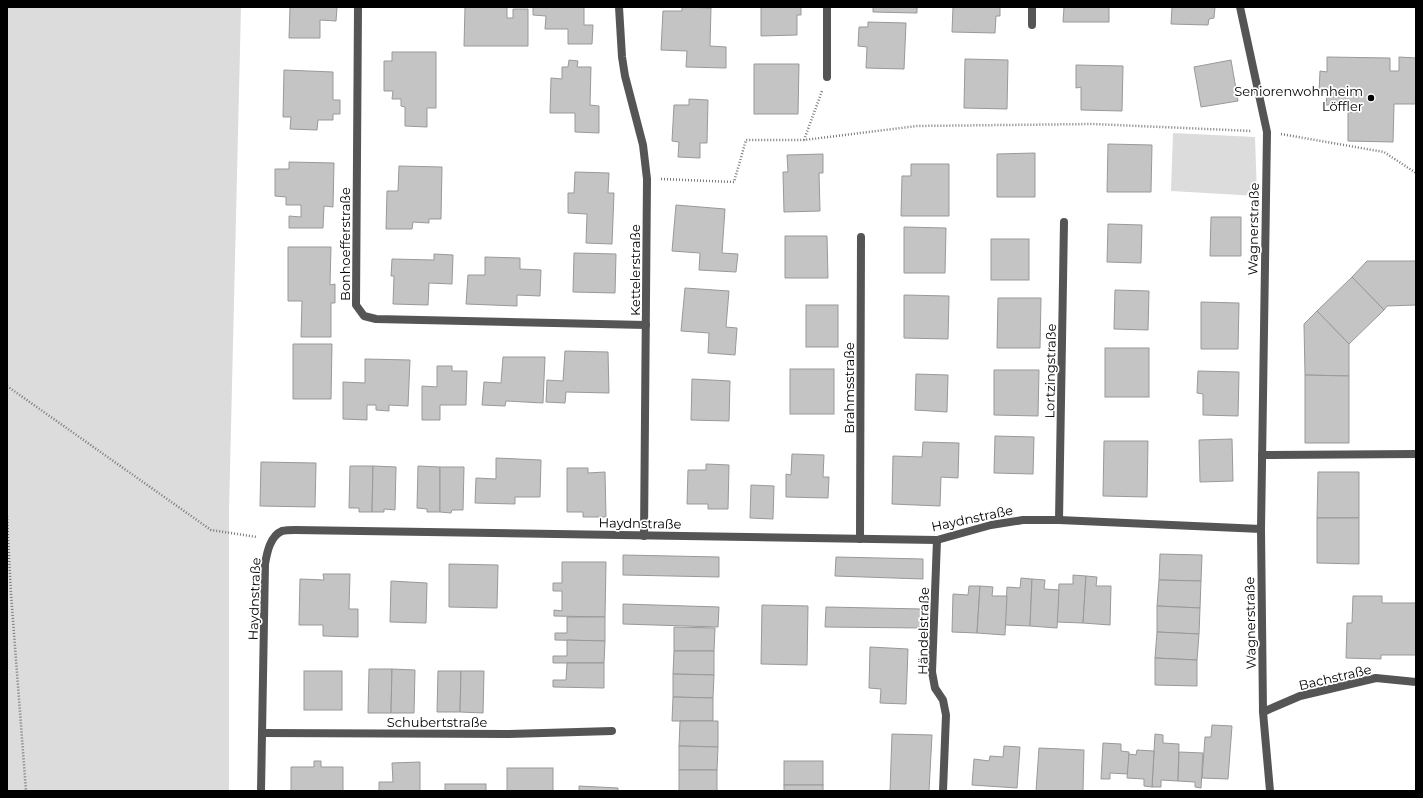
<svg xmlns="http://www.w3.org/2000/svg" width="1423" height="798" font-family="Montserrat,sans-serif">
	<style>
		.green { fill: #dcdcdc }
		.building { fill: #c4c4c4; stroke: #999 }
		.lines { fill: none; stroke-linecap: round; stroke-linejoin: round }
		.path { stroke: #777; stroke-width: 2.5; stroke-dasharray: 1 2; stroke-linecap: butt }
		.service { stroke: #555; stroke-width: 8 }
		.minor { stroke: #555; stroke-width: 8 }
		.poi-dot { fill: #000; stroke: #fff; stroke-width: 1.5 }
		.labels { text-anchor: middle; stroke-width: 3.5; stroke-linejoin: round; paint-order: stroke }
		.poi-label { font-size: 13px; fill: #000; stroke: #fff; text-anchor: end }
		.street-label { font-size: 13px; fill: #000; stroke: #fff }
	</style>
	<rect width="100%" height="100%" fill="#fff"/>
	<g class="green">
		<polygon points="7,7 241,7 229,512 229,791 7,791"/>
		<polygon points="1173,133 1255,137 1257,196 1171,191"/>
	</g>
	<g class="building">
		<polygon points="290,7 337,7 336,21 320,20 320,38 289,38"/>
		<polygon points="465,7 507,7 507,18 513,18 513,9 528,9 528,46 464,46"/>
		<polygon points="533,7 584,7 584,25 593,25 592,44 568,44 568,29 545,29 546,16 533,15"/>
		<polygon points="682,7 711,8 710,46 726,47 726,68 686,67 687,51 661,50 663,11 682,11"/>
		<polygon points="761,7 801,7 801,15 797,15 797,35 761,36"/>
		<polygon points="873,7 917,7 917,13 873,12"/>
		<polygon points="953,7 1000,7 1000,16 996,16 995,33 952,32"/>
		<polygon points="1064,7 1109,7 1109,22 1063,22"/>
		<polygon points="1172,7 1215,7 1214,18 1209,19 1208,25 1171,24"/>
		<polygon points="868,22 906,23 904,69 866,68 867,47 858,46 859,27 868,27"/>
		<polygon points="392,52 436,52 436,108 427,108 427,127 405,126 405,107 401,106 401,99 392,99 393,91 384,91 384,61 392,61"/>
		<polygon points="1327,57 1390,58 1390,71 1399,71 1399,57 1416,58 1416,104 1394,104 1393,142 1348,141 1348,112 1359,112 1359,106 1326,105 1327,92 1319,92 1320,71 1327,72"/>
		<polygon points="965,59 1008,60 1007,109 964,108"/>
		<polygon points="569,60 578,61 577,67 591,67 590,105 599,106 599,133 575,132 575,113 550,113 551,78 562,79 562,67 568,67"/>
		<polygon points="1231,60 1238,101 1201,107 1194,67"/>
		<polygon points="754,64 799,64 798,114 754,114"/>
		<polygon points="1076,65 1123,66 1122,111 1081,110 1081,87 1076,88"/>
		<polygon points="284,70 333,72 333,100 340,100 340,114 333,114 333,120 318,120 317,130 290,129 291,117 283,117"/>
		<polygon points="689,99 708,100 707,143 700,143 700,158 678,157 679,142 672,141 674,105 689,105"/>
		<polygon points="1108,144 1152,145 1151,192 1107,192"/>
		<polygon points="1035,153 1035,197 997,197 997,154"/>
		<polygon points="823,154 823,173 819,173 820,211 784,212 783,172 788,172 787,155"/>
		<polygon points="289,162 334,163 333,207 324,206 323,228 289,228 289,216 301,217 301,205 286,205 286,197 275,196 275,169 289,169"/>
		<polygon points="911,164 949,164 949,216 901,216 902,176 911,176"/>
		<polygon points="399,166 442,167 441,219 429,219 429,223 413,222 412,229 386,229 387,191 398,191"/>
		<polygon points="575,172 609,173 608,193 614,193 612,244 586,243 587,214 568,213 568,193 574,193"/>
		<polygon points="676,205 725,209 722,253 738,254 736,272 699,270 700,253 672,251"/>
		<polygon points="1211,217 1241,217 1241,256 1210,256"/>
		<polygon points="1108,224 1142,225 1141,263 1107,262"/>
		<polygon points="904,227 946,228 945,273 904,273"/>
		<polygon points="785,236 827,236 828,278 785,278"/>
		<rect x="991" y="239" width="38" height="41"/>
		<polygon points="288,247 331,247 330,285 335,284 335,303 331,303 331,337 301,337 302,301 288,301"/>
		<polygon points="574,253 616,254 615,293 573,292"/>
		<polygon points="434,254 453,255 452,284 429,283 428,305 393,304 394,276 391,276 392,259 434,260"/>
		<polygon points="485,257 520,258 520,269 541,270 540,296 517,295 517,306 466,304 468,275 485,275"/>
		<polygon points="1367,261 1416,261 1416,305 1387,306 1384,310 1352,277"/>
		<polygon points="1352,277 1384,310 1349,344 1317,311"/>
		<polygon points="685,288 729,291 726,327 737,328 735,355 708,353 709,333 681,331"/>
		<polygon points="1115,290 1149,291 1148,330 1114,329"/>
		<polygon points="904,295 949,296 948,339 904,338"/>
		<polygon points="998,298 1041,298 1040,348 997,348"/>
		<polygon points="1201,302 1239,303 1238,349 1201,349"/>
		<rect x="806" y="305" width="32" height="42"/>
		<polygon points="1317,311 1349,344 1349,376 1305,375 1304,324"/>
		<polygon points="293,344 332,344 331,399 293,399"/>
		<rect x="1105" y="348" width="44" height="49"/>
		<polygon points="565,351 608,352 609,393 566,392 565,403 546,402 547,380 563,381"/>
		<polygon points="503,357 545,357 543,403 506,401 505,406 482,405 484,382 501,383"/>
		<polygon points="365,359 410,360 408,406 389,405 389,411 376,410 376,405 367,405 367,420 343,419 343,382 365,383"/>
		<polygon points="437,366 452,366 452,371 467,371 466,405 440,405 440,420 422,420 422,386 437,387"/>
		<rect x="790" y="369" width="44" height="45"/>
		<polygon points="994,370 1039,370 1038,416 994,415"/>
		<polygon points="1198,371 1239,372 1238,416 1203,415 1203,394 1197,393"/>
		<polygon points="916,374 948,375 947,412 915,410"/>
		<polygon points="1305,375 1349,376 1349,443 1305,443"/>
		<polygon points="692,379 730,381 729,421 691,420"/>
		<polygon points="995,436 1034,437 1033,474 994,473"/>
		<polygon points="1232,439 1233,481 1200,482 1199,440"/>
		<polygon points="1104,441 1148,441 1147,497 1103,496"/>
		<polygon points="923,442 959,443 958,478 941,477 940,506 892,504 893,456 922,457"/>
		<polygon points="792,454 824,455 823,477 829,477 828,498 786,497 786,474 791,475"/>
		<polygon points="496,458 541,460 540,497 515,497 515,504 475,503 476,478 496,479"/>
		<polygon points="261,462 316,463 315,507 260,506"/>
		<polygon points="706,464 729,465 728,509 708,509 708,504 687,504 688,470 706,470"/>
		<polygon points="350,466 373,466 372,512 359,512 359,508 349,508"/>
		<polygon points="373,466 396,467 395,510 384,509 384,512 372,512"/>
		<polygon points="418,466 440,467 440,512 427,512 427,509 417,508"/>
		<polygon points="440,467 464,467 463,510 452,510 451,513 440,512"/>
		<polygon points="567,468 588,468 588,473 605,472 606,517 583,517 583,512 567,512"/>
		<polygon points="1318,472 1359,472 1359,518 1317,518"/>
		<polygon points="751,485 774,486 773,519 750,518"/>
		<polygon points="1317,518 1359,518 1359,564 1317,563"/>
		<polygon points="1160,554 1202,555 1201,581 1159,580"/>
		<polygon points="623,555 719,557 719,577 623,575"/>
		<polygon points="836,557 923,559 923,579 835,576"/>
		<polygon points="562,562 606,562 605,617 554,616 554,610 562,611 562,591 553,591 553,583 562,583"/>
		<polygon points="449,564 498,565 497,608 449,607"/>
		<polygon points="323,574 350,574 349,609 358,609 358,637 323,636 323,625 299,625 300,579 324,580"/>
		<polygon points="1073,575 1086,576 1083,623 1057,622 1059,584 1073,584"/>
		<polygon points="1086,576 1097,577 1096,586 1111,586 1110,625 1083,623"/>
		<polygon points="1021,578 1032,579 1030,626 1005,625 1007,587 1020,588"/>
		<polygon points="1032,579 1045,580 1044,589 1059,590 1057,628 1030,626"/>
		<polygon points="1159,580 1201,581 1200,608 1157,606"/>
		<polygon points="391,581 427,583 426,623 390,622"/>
		<polygon points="969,586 980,586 977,633 952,632 953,594 968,595"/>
		<polygon points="980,586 993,587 992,596 1007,596 1005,635 977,633"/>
		<polygon points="1353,596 1382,596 1382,603 1416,603 1416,655 1381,655 1381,659 1346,658 1347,623 1352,623"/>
		<polygon points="623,604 719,607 718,627 623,624"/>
		<polygon points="762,605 808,606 807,665 761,664"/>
		<polygon points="1157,606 1200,608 1199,634 1157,632"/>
		<polygon points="826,607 923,609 922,628 825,627"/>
		<polygon points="567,617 605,617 605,641 555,640 555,633 567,633"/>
		<polygon points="674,627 715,628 714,651 674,651"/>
		<polygon points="1157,632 1199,634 1197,660 1155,658"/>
		<polygon points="567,640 605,641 604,663 553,663 553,656 567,656"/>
		<polygon points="870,647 908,649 906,704 880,703 881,689 869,688"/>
		<polygon points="674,651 714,651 714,675 673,674"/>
		<polygon points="1155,658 1197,660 1197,686 1155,685"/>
		<polygon points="567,663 604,663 604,688 553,687 553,680 566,680"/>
		<polygon points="369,669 392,669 391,713 368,713"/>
		<polygon points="392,669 415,670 414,713 391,713"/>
		<rect x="304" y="671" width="38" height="39"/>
		<polygon points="438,671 461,671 460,712 437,712"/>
		<polygon points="461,671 484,671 483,713 460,712"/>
		<polygon points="673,674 714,675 713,698 673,697"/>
		<polygon points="673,697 713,698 713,721 672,721"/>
		<polygon points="680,721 718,721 718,747 679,746"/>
		<polygon points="1212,725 1232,726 1228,779 1202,778 1205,737 1211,737"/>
		<polygon points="892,734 932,735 929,791 890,791"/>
		<polygon points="1155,734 1163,735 1163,743 1179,744 1178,781 1161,780 1161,787 1152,787"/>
		<polygon points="1103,743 1121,744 1121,751 1129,752 1128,774 1110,773 1110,779 1101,779"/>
		<polygon points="679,746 718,747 717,770 679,770"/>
		<polygon points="1004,746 1020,747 1017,788 972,785 974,759 989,761 990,756 1003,757"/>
		<polygon points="1039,748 1084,750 1083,791 1036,791"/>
		<polygon points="1137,750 1154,751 1152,787 1144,786 1144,779 1127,778 1129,754 1136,755"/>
		<polygon points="1179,752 1203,753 1201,788 1195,787 1195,782 1178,781"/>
		<polygon points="314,761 321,761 321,767 343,767 343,791 291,791 291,767 314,767"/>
		<rect x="784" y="761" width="39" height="24"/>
		<polygon points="420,762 420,791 379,791 379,782 393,782 392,763"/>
		<rect x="507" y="768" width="46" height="23"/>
		<rect x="679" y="770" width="38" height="21"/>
		<rect x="445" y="784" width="41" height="7"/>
		<rect x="784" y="785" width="39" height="6"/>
		<polygon points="579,786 618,788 618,791 579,791"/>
	</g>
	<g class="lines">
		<g class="path">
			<polyline points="1281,134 1384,152 1416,173"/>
			<polyline points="804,140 822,91"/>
			<polyline points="661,179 734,182 746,140 804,140 917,126 1093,124 1252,131"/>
			<polyline points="7,386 211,530 257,537"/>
			<polyline points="7,516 11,594 26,791"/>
		</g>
		<polyline class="service" points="1263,712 1300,696 1376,678 1416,682"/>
		<g class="minor">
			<polyline points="358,7 356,305 364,316 376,319 646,325"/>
			<polyline points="619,7 622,57 625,76 643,145 647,179 644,536"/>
			<polyline points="827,7 827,77"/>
			<polyline points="1240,7 1267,132 1261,529 1263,712 1270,791"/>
			<polyline points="1032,25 1032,7"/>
			<polyline points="1262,455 1416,454"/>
			<polyline points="1059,520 1064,222"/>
			<polyline points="860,539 861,237"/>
			<polyline points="937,540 932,672 935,688 943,700 946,715 943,791"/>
			<polyline points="262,733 509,734 612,731"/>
			<path d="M 261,791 L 265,564 C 267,553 270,536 282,531 C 286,530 291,530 295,530 L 937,540 L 991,525 L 1023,520 L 1059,520 L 1261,529"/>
		</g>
	</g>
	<circle class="poi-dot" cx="1371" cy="98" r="4"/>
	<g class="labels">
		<g class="poi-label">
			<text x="1363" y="96">Seniorenwohnheim<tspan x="1363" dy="15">Löffler</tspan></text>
		</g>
		<g class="street-label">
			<text transform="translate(1253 229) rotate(-89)" y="5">Wagnerstraße</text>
			<text transform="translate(345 244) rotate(-90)" y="5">Bonhoefferstraße</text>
			<text transform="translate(635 270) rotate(-90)" y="5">Kettelerstraße</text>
			<text transform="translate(1050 371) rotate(-89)" y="5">Lortzingstraße</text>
			<text transform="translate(849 388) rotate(-90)" y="5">Brahmsstraße</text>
			<text transform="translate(972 518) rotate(-12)" y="5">Haydnstraße</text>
			<text transform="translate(640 523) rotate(1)" y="5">Haydnstraße</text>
			<text transform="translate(254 599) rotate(-88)" y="5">Haydnstraße</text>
			<text transform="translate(1250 623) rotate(-91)" y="5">Wagnerstraße</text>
			<text transform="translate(923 631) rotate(-89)" y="5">Händelstraße</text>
			<text transform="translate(1335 677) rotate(-13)" y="5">Bachstraße</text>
			<text x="437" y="727">Schubertstraße</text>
		</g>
	</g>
	<rect width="1423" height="798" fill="none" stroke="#000000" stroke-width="16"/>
</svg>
